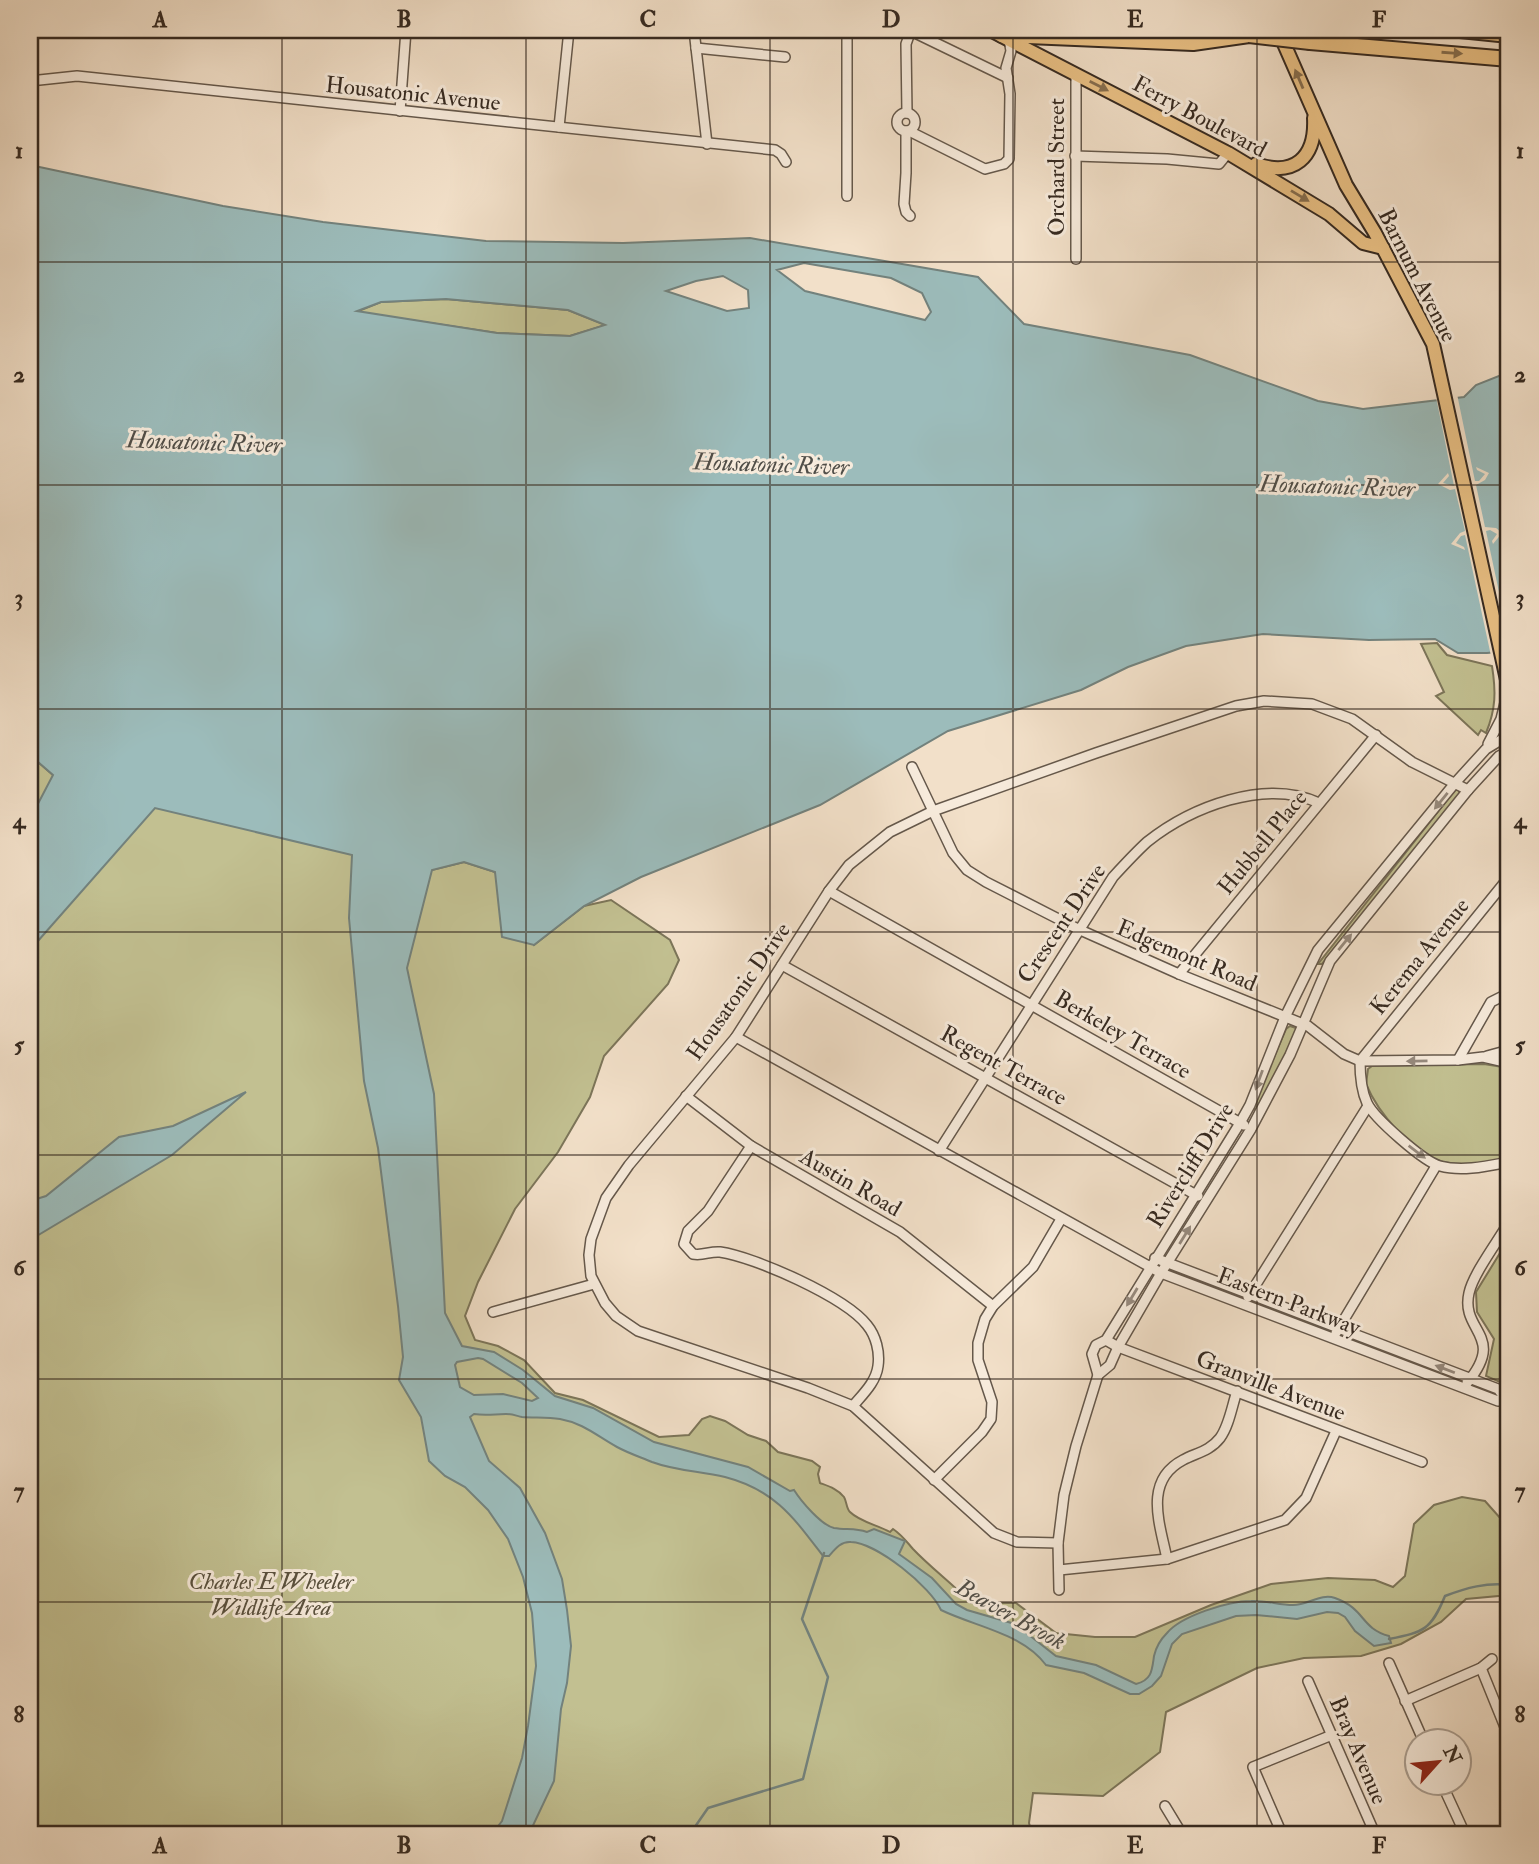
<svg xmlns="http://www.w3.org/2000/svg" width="1539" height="1864" font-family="'IM FELL Double Pica',serif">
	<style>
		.green { fill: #c2c091; stroke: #7c7559; stroke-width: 2 }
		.water { fill: #9cbcbb; stroke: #73827d; stroke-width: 2; fill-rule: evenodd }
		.pier { fill: #f2e0c9 }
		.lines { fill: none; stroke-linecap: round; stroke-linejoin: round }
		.stream { stroke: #73827d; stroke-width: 2.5 }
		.minor-casing { stroke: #65584b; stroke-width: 12 }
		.major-casing { stroke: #362a21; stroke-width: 16 }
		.highway-casing { stroke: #362a21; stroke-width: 18 }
		.minor { stroke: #f7ebdc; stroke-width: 9 }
		.major { stroke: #e9c084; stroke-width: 12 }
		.highway { stroke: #e9c084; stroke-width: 14 }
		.highway-bridge-casing { stroke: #362a21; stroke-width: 18; stroke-linecap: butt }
		.highway-bridge { stroke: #e9c084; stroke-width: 14 }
		.oneway { fill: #876e4e }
		.oneway2 { fill: #968a7e }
		.grid { fill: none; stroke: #362a21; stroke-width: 2; stroke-opacity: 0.55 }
		.labels { text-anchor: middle; stroke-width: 6; stroke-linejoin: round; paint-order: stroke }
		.street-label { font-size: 23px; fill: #362a21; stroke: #f7ebdc }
		.park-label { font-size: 23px; font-style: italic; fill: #59503d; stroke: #f7ebdc }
		.water-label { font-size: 24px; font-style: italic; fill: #504e48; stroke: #f7ebdc }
		.neatline { fill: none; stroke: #362a21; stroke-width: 2.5 }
		.grid-label { font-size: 23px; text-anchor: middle; font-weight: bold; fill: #362a21 }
	</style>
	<rect width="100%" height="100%" fill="#f2e0c9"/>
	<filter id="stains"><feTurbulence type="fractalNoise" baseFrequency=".00286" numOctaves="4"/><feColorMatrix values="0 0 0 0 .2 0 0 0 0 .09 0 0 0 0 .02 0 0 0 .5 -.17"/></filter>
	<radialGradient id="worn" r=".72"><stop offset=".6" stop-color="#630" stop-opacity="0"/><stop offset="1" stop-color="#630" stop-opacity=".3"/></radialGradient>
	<g class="green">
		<polygon points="446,299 568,310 606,325 570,336 497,333 356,312 381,302"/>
		<path d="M 1437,643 L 1447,655 L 1492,666 C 1496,691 1496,709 1486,733 L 1481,730 L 1478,735 L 1436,696 L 1444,692 L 1421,644 Z"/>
		<path d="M 30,755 L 53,775 L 432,870 L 464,862 L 495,872 L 534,945 L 584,906 L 611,900 L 670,940 L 679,960 L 668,984 L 604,1056 L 590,1097 L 558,1152 L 515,1209 L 478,1282 L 465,1316 L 475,1340 L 498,1346 L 524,1360 L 555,1393 L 583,1400 L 659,1437 L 689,1435 L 702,1419 L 710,1416 L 725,1421 L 748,1435 L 766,1441 L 778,1452 L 812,1461 L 820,1467 L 818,1474 L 820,1483 C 828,1486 838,1489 844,1497 C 847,1502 846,1508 850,1512 C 860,1522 878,1525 890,1532 L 893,1529 C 902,1535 906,1541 913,1549 C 931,1568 953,1584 971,1603 L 1016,1603 L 1056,1633 L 1095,1637 L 1135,1637 L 1211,1605 L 1271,1584 L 1328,1578 L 1375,1580 L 1393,1587 L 1405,1576 L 1414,1524 L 1434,1505 L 1462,1497 L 1485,1501 L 1509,1528 L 1509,1595 L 1466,1599 L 1441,1622 L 1401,1644 L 1361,1656 L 1304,1658 L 1257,1668 L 1166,1712 L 1160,1752 L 1103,1796 L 1033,1793 L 1029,1823 L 1032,1834 L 30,1834 Z"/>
		<polygon points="1455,790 1459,790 1460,795 1322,964 1318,964"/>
		<polygon points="1290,1026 1296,1028 1296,1031 1273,1081 1256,1111 1253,1106 1286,1029"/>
		<path d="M 1484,1064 L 1509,1068 L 1509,1158 C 1489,1162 1463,1167 1443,1162 C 1412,1153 1378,1113 1366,1084 L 1368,1069 L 1372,1066 Z"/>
		<polygon points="1508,1240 1509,1240 1509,1386 1486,1376 1494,1339 1477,1312 1476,1292"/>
	</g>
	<g class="water">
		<path d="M 30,165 L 223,206 L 323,222 L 486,241 L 623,243 L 750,238 L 978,277 L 1024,324 L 1190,355 L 1318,401 L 1363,409 L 1464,397 L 1476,385 L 1509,372 L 1509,651 L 1487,653 L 1458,653 L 1435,639 L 1369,640 L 1263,634 L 1186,646 L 1128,667 L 1081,690 L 948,731 L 820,805 L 641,877 L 584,906 L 534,945 L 502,937 L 495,872 L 464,862 L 432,870 L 407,968 L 434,1094 L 445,1313 L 462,1346 L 494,1352 L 523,1370 L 555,1396 L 593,1408 L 654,1442 L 748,1467 L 790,1491 L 794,1490 C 801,1501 821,1525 834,1528 C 846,1530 855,1528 867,1532 L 874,1529 L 905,1541 L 899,1554 L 932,1578 L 956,1604 L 967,1610 L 1015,1624 L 1056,1656 L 1096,1665 L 1136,1684 C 1152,1680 1152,1670 1154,1656 C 1156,1647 1161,1639 1167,1633 C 1181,1616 1228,1601 1251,1601 C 1265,1600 1279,1605 1293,1605 C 1308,1605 1321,1593 1335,1598 C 1366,1609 1360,1628 1389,1636 L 1391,1643 L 1374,1646 L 1355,1631 L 1345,1617 L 1338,1613 L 1327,1612 L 1297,1619 L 1256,1615 L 1236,1616 L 1182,1634 L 1172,1644 L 1161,1676 L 1152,1686 L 1139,1694 L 1130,1694 L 1084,1673 L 1046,1665 C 1022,1633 976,1627 941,1610 C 931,1587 877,1543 851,1542 C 841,1541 835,1549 829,1556 L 823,1556 C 794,1518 775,1490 725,1477 C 700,1471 676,1471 652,1462 C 640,1457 628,1453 617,1447 C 597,1436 583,1423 560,1419 C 547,1417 534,1418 522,1417 C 517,1416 512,1414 506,1414 C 495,1414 486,1416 474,1414 L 470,1417 L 489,1461 L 520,1488 L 545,1533 L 562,1579 L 567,1610 L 571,1646 L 567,1683 L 561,1709 L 554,1781 L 529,1834 L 492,1834 L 502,1821 L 522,1758 L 528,1726 L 536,1666 L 532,1613 L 523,1577 L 508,1539 L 488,1510 L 465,1487 L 445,1476 L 429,1461 L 421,1417 L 399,1380 L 403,1357 L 398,1306 L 378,1148 L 364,1081 L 349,918 L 352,855 L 155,808 L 30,950 L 30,819 L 53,775 L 30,755 ZM 804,263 L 891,278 L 922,293 L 931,312 L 925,320 L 805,291 L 777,270 ZM 723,276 L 748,290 L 749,308 L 727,311 L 666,291 L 696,281 ZM 446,299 L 568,310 L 605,325 L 570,336 L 497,333 L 357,311 L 381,302 ZM 478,1358 L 483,1359 L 522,1383 L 538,1398 L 532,1401 L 503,1394 L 474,1395 L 460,1387 L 455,1365 L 457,1362 Z"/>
		<polygon points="246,1092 172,1155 30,1240 30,1201 46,1196 119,1137 173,1126"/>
	</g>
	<polygon class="pier" points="1457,394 1475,481 1479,481 1485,474 1477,470 1476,467 1489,473 1485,480 1476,485 1485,527 1496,528 1502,533 1493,544 1492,541 1497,534 1490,530 1486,531 1509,639 1509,654 1491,656 1465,535 1461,536 1456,543 1464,547 1465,550 1451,544 1460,533 1465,531 1455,489 1450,490 1438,484 1448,473 1449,476 1443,483 1454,486 1436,397"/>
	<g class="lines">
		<g class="stream">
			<path d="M 1389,1639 C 1424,1632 1431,1630 1445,1596 C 1466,1588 1487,1582 1509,1585"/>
			<polyline points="690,1834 708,1808 803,1779 828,1677 802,1619 824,1553"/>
		</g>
		<g class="minor-casing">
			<g id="minor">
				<polyline points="694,30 707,144"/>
				<polyline points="847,30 847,196"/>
				<polyline points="911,31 1008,78"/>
				<polyline points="696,48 785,57"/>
				<polyline points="30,81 77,76 775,150 781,154 786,162"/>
				<polyline points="400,111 406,30"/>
				<circle cx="906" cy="122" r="9"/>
				<polyline points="907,113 906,44 911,30"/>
				<polyline points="559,127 569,30"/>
				<polyline points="906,131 906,173 904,204 906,212 910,216"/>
				<polyline points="909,131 985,169 1004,164 1009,159 1010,94 1006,68 1011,51 1009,39"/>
				<polyline points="1075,156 1167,159 1219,164 1228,153"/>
				<polyline points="1076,259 1076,74"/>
				<polyline points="1488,744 1501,719 1509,687"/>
				<polyline points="912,767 953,853 967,870 986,882 1078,929 1179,974 1308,1026 1344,1054 1360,1061 1458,1060 1483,1057 1509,1063"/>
				<polyline points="829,891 1244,1125"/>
				<polyline points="782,965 1198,1196"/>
				<polyline points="1179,974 1376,735"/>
				<polyline points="736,1037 1161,1273 1498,1401 1505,1398 1498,1389 1155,1258"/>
				<polyline points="1487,1056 1509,1050"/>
				<polyline points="1458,1060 1491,1002 1509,993"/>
				<polyline points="1360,1061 1509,877"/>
				<path d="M 1360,1061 C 1360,1075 1361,1090 1367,1103 C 1374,1118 1424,1162 1440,1166 C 1462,1172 1488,1166 1509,1162"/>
				<polyline points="686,1096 751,1146 900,1232 993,1306"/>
				<path d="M 751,1146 L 708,1211 L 688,1231 L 684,1244 L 693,1254 C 703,1256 710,1251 720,1252 C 755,1257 845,1297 867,1325 C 876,1336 880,1352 878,1366 C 876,1382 863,1394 853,1406"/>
				<path d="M 939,1151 L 1113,877 C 1124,865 1135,853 1147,842 C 1191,807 1265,778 1319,803"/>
				<polyline points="1248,1297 1368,1106"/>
				<polyline points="493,1312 594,1284"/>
				<polyline points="1336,1333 1436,1166"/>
				<polyline points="1106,1340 1118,1347 1422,1462"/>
				<polyline points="1098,1375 1092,1354 1096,1345 1106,1340 1240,1123 1250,1105 1285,1017 1318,950 1455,783 1486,749 1509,735"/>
				<path d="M 1467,1383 C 1507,1335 1460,1332 1469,1293 C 1473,1274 1498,1241 1509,1222"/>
				<polyline points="934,1480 982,1432 991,1419 992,1402 978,1360 978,1343 985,1319 993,1306 1033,1267 1061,1219"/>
				<polyline points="1058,1543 1017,1542 994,1533 853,1406 808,1388 638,1331 616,1316 605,1303 591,1276 589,1255 591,1239 606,1198 629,1165 736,1037 829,891 849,865 890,832 933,811 1096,753 1236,706 1264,701 1312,704 1352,719 1412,762 1468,790"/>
				<path d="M 1167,1559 C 1160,1524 1143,1481 1183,1460 C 1196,1453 1210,1451 1220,1438 C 1229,1426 1232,1406 1237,1391"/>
				<polyline points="1059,1570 1167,1559 1285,1520 1306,1498 1336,1431"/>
				<polyline points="1059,1590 1058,1543 1064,1495 1076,1446 1098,1375 1110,1365 1118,1347 1161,1273 1251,1129 1290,1055 1330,961 1468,790 1499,756 1509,751"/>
				<polyline points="1389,1663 1424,1742"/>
				<polyline points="1481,1668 1509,1737"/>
				<polyline points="1308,1681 1375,1834"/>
				<polyline points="1405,1701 1481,1668 1492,1659"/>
				<polyline points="1442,1784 1465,1834"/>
				<polyline points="1165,1806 1182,1834"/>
				<polyline points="1282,1834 1253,1767 1332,1735"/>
			</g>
		</g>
		<g class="major-casing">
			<g id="major">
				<polyline points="990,30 1228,153 1329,214 1363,243 1383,248"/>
				<polyline points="1278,30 1346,185 1375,233 1433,344 1509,689"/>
				<path d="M 1256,164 C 1294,177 1316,158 1314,118"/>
			</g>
		</g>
		<g class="highway-casing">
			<g id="highway">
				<polyline points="1460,30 1509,35"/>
				<polyline points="1002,35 1193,43 1249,35"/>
				<polyline points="1310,42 1509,59"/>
			</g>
		</g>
		<use href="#minor" class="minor"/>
		<use href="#major" class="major"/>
		<use href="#highway" class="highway"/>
		<g class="highway-bridge-casing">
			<polyline id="highway-bridge" points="1249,35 1310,42"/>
		</g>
		<use href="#highway-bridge" class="highway-bridge"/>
	</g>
	<defs><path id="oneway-solid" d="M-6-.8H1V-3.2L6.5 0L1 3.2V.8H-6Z" transform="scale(1.75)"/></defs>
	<g class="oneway">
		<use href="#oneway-solid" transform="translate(1452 53) rotate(4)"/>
		<use href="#oneway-solid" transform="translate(1299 79) rotate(-113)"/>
		<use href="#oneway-solid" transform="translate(1099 86) rotate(27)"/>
		<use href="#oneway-solid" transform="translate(1300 196) rotate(31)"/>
	</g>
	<g class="oneway2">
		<use href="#oneway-solid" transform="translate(1441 801) rotate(129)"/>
		<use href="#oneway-solid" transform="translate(1345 942) rotate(-51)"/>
		<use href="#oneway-solid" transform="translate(1417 1061) rotate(179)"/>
		<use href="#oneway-solid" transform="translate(1259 1080) rotate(110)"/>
		<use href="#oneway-solid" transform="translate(1417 1152) rotate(37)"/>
		<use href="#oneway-solid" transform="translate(1185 1235) rotate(-58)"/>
		<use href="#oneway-solid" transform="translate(1132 1297) rotate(121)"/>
		<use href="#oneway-solid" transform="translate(1445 1369) rotate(-159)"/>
	</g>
	<path class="grid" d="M 282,30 L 282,1834M 526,30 L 526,1834M 770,30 L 770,1834M 1013,30 L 1013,1834M 1257,30 L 1257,1834M 30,262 L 1509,262M 30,485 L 1509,485M 30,709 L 1509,709M 30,932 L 1509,932M 30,1155 L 1509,1155M 30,1379 L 1509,1379M 30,1602 L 1509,1602"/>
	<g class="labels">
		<g class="street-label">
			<text transform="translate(413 93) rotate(6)" y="8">Housatonic Avenue</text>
			<text transform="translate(1200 116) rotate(28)" y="8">Ferry Boulevard</text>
			<text transform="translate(1056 167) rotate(-90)" y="8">Orchard Street</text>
			<text transform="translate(1418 275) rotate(63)" y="8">Barnum Avenue</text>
			<text transform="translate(1262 842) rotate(-51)" y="8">Hubbell Place</text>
			<text transform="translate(1061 923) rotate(-56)" y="8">Crescent Drive</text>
			<text transform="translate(1187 955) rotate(23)" y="8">Edgemont Road</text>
			<text transform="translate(1419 956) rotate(-51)" y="8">Kerema Avenue</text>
			<text transform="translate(738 991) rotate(-55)" y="8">Housatonic Drive</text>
			<text transform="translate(1123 1034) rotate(30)" y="8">Berkeley Terrace</text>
			<text transform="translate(1004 1065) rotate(29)" y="8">Regent Terrace</text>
			<text transform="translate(1190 1165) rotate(-58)" y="8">Rivercliff Drive</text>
			<text transform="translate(851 1182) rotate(30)" y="8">Austin Road</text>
			<text transform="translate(1289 1301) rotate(21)" y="8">Eastern Parkway</text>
			<text transform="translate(1271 1385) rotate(21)" y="8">Granville Avenue</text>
			<text transform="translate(1359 1750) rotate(67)" y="8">Bray Avenue</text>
		</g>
		<g class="park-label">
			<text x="271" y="1589">Charles E Wheeler<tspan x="271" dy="26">Wildlife Area</tspan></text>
		</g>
		<g class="water-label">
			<text transform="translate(204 442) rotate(2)" y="8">Housatonic River</text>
			<text transform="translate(771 464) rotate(2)" y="8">Housatonic River</text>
			<text transform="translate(1337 486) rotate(2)" y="8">Housatonic River</text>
			<text transform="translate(1011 1614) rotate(29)" y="8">Beaver Brook</text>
		</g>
	</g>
	<rect width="1539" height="1864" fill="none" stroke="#f2e0c9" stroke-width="77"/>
	<g transform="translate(1438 1762) rotate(63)"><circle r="33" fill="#f7ebdc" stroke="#aa9e91" stroke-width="2"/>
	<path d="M0-5L12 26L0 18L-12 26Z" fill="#8f2418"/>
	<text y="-10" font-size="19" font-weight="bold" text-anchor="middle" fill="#362a21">N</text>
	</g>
	<rect x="38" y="38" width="1462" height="1788" class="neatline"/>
	<g class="grid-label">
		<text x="160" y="27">A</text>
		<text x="404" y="27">B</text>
		<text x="648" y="27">C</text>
		<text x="891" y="27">D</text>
		<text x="1135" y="27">E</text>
		<text x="1379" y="27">F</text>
		<text x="19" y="158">1</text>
		<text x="1520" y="158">1</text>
		<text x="19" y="382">2</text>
		<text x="1520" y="382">2</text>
		<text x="19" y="605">3</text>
		<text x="1520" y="605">3</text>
		<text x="19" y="828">4</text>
		<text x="1520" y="828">4</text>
		<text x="19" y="1052">5</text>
		<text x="1520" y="1052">5</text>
		<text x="19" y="1275">6</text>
		<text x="1520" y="1275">6</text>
		<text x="19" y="1498">7</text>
		<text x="1520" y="1498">7</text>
		<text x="19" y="1722">8</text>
		<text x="1520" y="1722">8</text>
		<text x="160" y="1853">A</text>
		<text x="404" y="1853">B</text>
		<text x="648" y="1853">C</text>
		<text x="891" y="1853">D</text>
		<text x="1135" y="1853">E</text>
		<text x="1379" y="1853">F</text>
	</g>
	<rect width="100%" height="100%" filter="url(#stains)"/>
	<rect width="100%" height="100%" fill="url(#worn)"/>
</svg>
